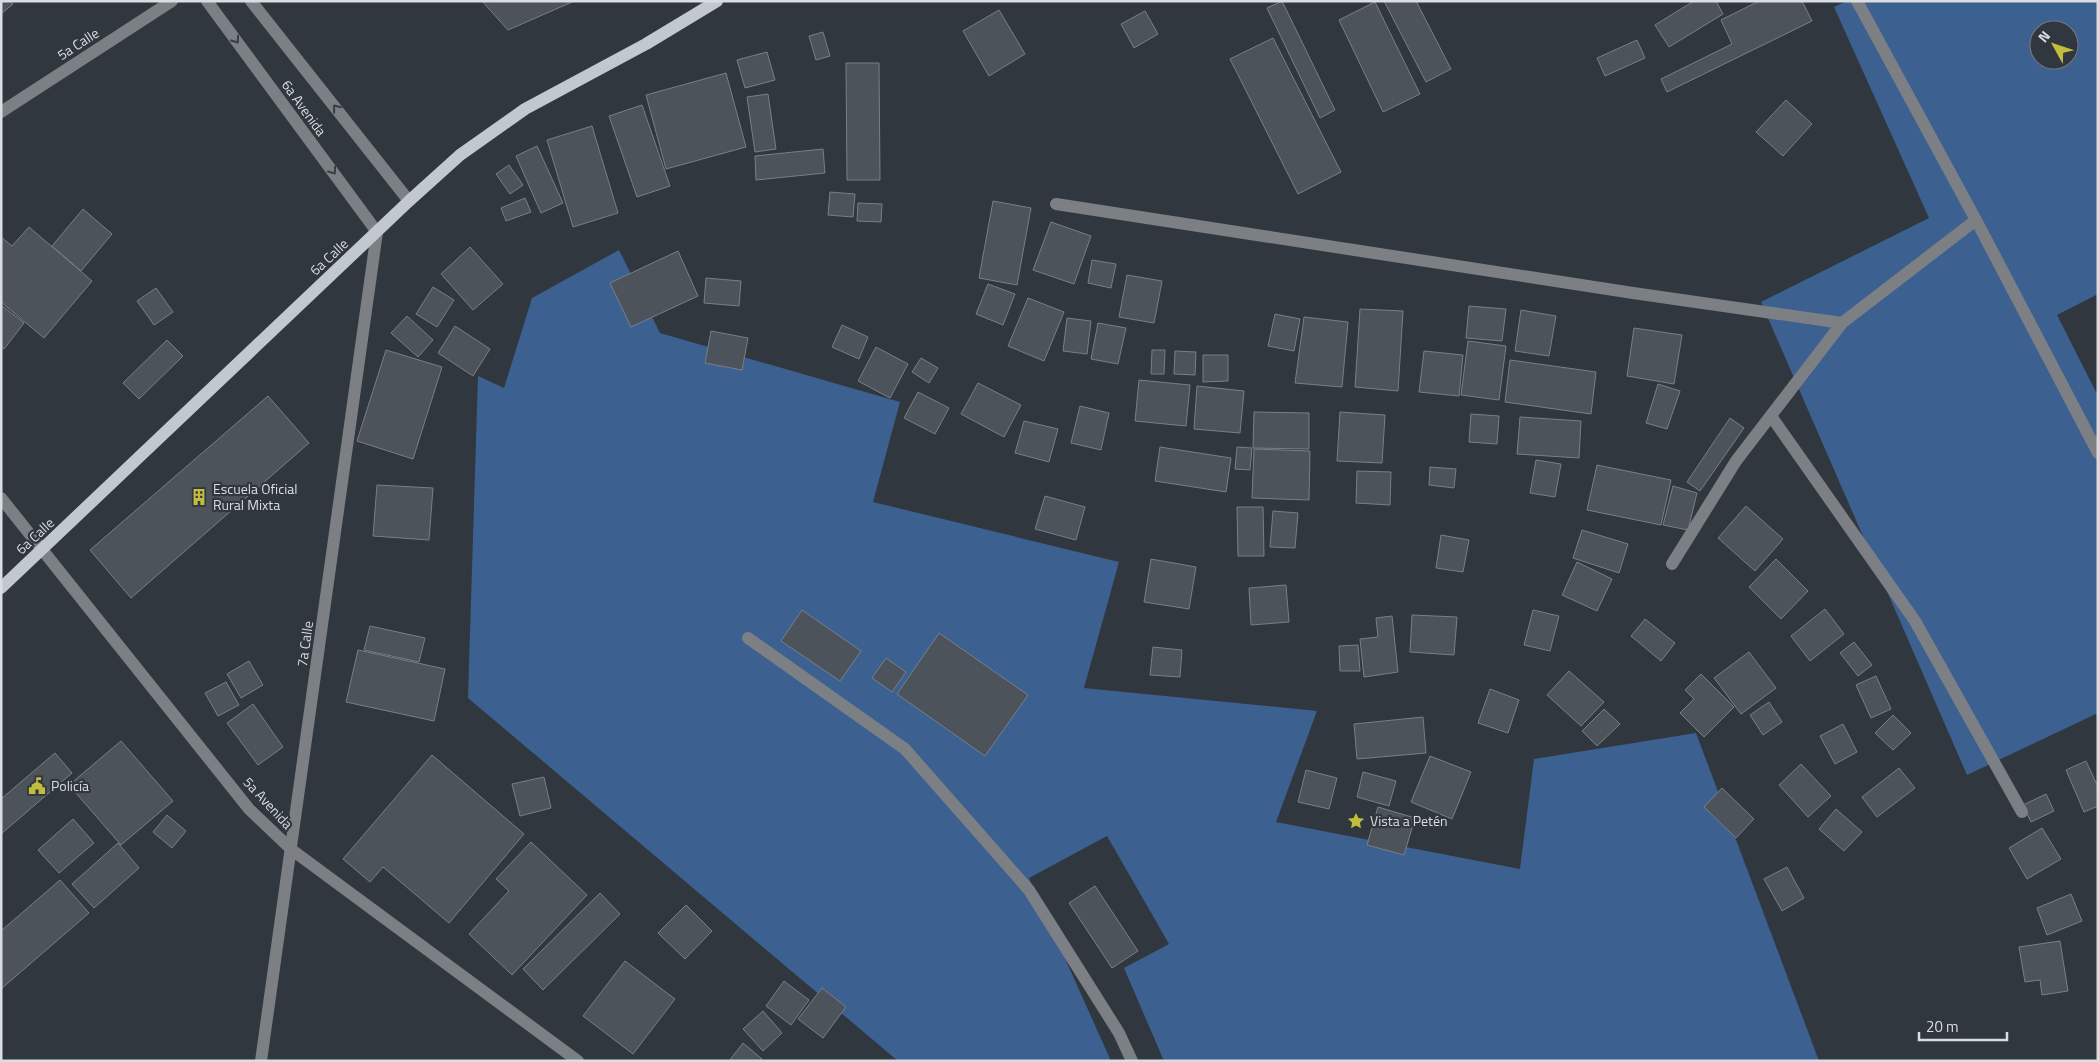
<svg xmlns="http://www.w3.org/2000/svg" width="2099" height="1062" font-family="'Titillium Web',sans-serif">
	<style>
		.green { fill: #3c6090; fill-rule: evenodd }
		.building { fill: #4d535b; stroke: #797f88 }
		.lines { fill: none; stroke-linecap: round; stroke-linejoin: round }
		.minor { stroke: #7c7f83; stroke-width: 12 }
		.major { stroke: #c2c8d0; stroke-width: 12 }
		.oneway { stroke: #383e45 }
		.labels { text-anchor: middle; stroke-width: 4.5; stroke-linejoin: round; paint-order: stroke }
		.street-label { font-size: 14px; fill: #dadde2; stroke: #31373e }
		.poi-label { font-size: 14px; fill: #dadde2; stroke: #31373e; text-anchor: start }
	</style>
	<rect width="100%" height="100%" fill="#31373e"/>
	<g class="green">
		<path d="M 1847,1 L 2098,1 L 2098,294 L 2057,315 L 2098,396 L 2098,713 L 1967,775 L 1761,302 L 1929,218 L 1834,7 ZM 2039,30 L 2069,30 L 2069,60 L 2039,60 Z"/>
		<polygon points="619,250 660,333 900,402 873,502 1119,562 1084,688 1317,711 1276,822 1520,869 1534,759 1696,733 1819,1061 1164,1061 1124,968 1169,944 1107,836 1029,878 1111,1061 898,1061 468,698 478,376 504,388 532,298"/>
	</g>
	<g class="building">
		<polygon points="1,1 10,1 13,4 1,14"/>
		<polygon points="482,1 571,1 572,2 508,30"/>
		<polygon points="1282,1 1335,110 1320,118 1267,8"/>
		<polygon points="1384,1 1416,1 1451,69 1426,82"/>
		<polygon points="1694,1 1716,1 1723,14 1669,47 1655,25"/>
		<polygon points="1759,1 1802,1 1812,21 1667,92 1661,79 1732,44 1721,20"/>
		<polygon points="1375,2 1420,94 1383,112 1339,20"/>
		<polygon points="999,10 1025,54 989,76 963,31"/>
		<polygon points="1145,11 1158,34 1134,48 1121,24"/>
		<polygon points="823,32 830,56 816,60 809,36"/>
		<polygon points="1273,38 1341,172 1298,194 1230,59"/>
		<polygon points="1637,40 1645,58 1605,76 1597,58"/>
		<polygon points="767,52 775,80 745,88 737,60"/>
		<polygon points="846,63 879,63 880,180 847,180"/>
		<polygon points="726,73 746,147 666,169 646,95"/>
		<polygon points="768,94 776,149 755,152 747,97"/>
		<polygon points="1786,100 1812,124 1783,156 1756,132"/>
		<polygon points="642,105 670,186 637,197 609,116"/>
		<polygon points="592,126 618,213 573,227 547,140"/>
		<polygon points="537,146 563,203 541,213 516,156"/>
		<polygon points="823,149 825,173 756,180 755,156"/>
		<polygon points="509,165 523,185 510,194 496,174"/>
		<polygon points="830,192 855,194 853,217 828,215"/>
		<polygon points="525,198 531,212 506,221 501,208"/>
		<polygon points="993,201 1031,208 1017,285 979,278"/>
		<polygon points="858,203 882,204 881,222 857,221"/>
		<polygon points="83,209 112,234 81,271 52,246"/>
		<polygon points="1051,222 1091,236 1074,284 1033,270"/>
		<polygon points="29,227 92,281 44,338 1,302 1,237 12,246"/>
		<polygon points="470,247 503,284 473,310 441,274"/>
		<polygon points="678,251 698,296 631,327 610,283"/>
		<polygon points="1092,260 1116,264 1111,288 1088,283"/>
		<polygon points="1127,275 1162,281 1154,323 1119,317"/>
		<polygon points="706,278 741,281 739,306 704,303"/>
		<polygon points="988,284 1015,294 1003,325 976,314"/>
		<polygon points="433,287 454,300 437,327 416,314"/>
		<polygon points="156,288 173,312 154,325 137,301"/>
		<polygon points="1028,298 1064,312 1044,361 1008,346"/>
		<polygon points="1,305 24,323 4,349 1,347"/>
		<polygon points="1469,306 1506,309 1502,341 1466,338"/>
		<polygon points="1360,309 1403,311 1398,391 1355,387"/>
		<polygon points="1521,310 1556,316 1549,356 1515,351"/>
		<polygon points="1275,314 1300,319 1294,351 1268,346"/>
		<polygon points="407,316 433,340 418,357 391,333"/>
		<polygon points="1304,317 1348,322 1342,387 1295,383"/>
		<polygon points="1067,318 1091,321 1087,354 1063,351"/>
		<polygon points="1098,323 1126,328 1118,364 1091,359"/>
		<polygon points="842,325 868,337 859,359 832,347"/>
		<polygon points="455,326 490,349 473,376 438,353"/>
		<polygon points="1634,328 1682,335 1674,384 1627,376"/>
		<polygon points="711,331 748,338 742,370 705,363"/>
		<polygon points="167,340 183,356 139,399 123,383"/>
		<polygon points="1468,341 1506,346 1499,400 1461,395"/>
		<polygon points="876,347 908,364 890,398 858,381"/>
		<polygon points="386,350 442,367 413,459 357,441"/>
		<polygon points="1152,350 1165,350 1164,374 1151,374"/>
		<polygon points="1175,351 1196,352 1195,375 1174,374"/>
		<polygon points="1424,351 1463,355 1459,396 1419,392"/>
		<polygon points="1203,355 1228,355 1228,381 1203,382"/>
		<polygon points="921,358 938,368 929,383 912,372"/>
		<polygon points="1510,360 1596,372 1591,414 1505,402"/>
		<polygon points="1139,380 1190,385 1186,426 1135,421"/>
		<polygon points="978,383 1021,405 1004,437 961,414"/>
		<polygon points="1658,384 1680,391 1667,429 1646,423"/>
		<polygon points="1197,386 1244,391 1240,433 1194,429"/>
		<polygon points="918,392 949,408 935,434 904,418"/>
		<polygon points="268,396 309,443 131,598 90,550"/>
		<polygon points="1080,406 1109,413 1101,450 1071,443"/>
		<polygon points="1254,412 1309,413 1309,449 1253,448"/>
		<polygon points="1340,412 1385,415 1382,463 1337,461"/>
		<polygon points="1471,414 1499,416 1497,444 1469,442"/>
		<polygon points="1520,417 1581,421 1579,458 1517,454"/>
		<polygon points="1730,418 1744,428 1700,491 1687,482"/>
		<polygon points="1024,421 1058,429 1049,462 1015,453"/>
		<polygon points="1160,447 1231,458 1226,492 1155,481"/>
		<polygon points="1237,447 1252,448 1250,470 1235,469"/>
		<polygon points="1254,449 1310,451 1309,500 1252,498"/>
		<polygon points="1536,460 1561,464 1555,497 1530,493"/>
		<polygon points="1597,465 1671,480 1661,525 1587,510"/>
		<polygon points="1430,467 1456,469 1454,488 1429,485"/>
		<polygon points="1357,471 1391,472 1390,505 1356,503"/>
		<polygon points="377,485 433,488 429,540 373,536"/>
		<polygon points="1673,486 1697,493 1688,530 1663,525"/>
		<polygon points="1045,496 1085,507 1076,540 1035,529"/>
		<polygon points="1746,506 1783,539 1755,571 1718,538"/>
		<polygon points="1237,507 1263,507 1264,556 1238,556"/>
		<polygon points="1273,511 1298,513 1295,548 1270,547"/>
		<polygon points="1582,530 1628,544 1619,573 1573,558"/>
		<polygon points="1441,535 1469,540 1463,572 1436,568"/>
		<polygon points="1151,559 1196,567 1189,609 1144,602"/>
		<polygon points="1776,559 1808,591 1781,619 1749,587"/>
		<polygon points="1577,562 1612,579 1597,611 1562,595"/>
		<polygon points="1286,585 1289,622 1251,625 1249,588"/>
		<polygon points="1825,609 1844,634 1810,661 1791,636"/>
		<polygon points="802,610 861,651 840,681 781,641"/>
		<polygon points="1533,610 1559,616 1550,651 1524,645"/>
		<polygon points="1412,615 1457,617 1454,655 1410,652"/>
		<polygon points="1392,616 1398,672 1364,677 1360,639 1378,637 1376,618"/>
		<polygon points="1645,619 1675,643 1661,661 1631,636"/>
		<polygon points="370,626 425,638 419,662 364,650"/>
		<polygon points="939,633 1028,695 985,756 897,694"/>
		<polygon points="1854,642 1872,665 1858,676 1840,653"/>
		<polygon points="1358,645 1360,671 1340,671 1339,646"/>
		<polygon points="1153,647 1182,650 1180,677 1150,675"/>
		<polygon points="358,650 445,669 434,721 346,702"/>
		<polygon points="1749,652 1776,688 1741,714 1714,678"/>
		<polygon points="886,658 906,672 892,692 872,678"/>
		<polygon points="249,661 263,685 241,698 227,674"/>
		<polygon points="1569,671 1604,702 1581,726 1547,695"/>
		<polygon points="1701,674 1734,707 1704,737 1680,713 1694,699 1685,690"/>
		<polygon points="1876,676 1891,709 1871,718 1856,685"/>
		<polygon points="226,682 239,705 218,716 205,693"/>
		<polygon points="1490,689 1519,700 1508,733 1478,723"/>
		<polygon points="1769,702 1782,722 1763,735 1750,715"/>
		<polygon points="253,704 283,747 258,765 227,723"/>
		<polygon points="1604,709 1620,724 1597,746 1582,731"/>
		<polygon points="1893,715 1911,733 1893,750 1875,733"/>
		<polygon points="1423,717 1426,753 1357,759 1354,724"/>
		<polygon points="1843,724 1857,752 1835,764 1820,736"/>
		<polygon points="121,741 173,801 121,845 69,785"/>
		<polygon points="55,753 72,773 1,834 1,799"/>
		<polygon points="432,755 524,834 449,923 383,867 370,882 343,859"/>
		<polygon points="1430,756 1471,772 1452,819 1411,802"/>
		<polygon points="2086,761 2098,787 2098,806 2084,812 2066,770"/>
		<polygon points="1801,764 1831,796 1808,817 1779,785"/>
		<polygon points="1899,768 1915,788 1877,817 1862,797"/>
		<polygon points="1306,770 1337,778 1329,809 1298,802"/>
		<polygon points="1363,772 1396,781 1389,806 1357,797"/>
		<polygon points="544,777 551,808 520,816 512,784"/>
		<polygon points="1722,788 1754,819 1736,838 1704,807"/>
		<polygon points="2046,794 2054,811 2031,822 2023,805"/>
		<polygon points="1378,807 1415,818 1404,855 1367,845"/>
		<polygon points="1836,809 1862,832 1844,851 1819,829"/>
		<polygon points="167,815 186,831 172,848 153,832"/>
		<polygon points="73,819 94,843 59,873 38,850"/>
		<polygon points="2042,828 2061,859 2027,879 2009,848"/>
		<polygon points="531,842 587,895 512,975 469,934 509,891 496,879"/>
		<polygon points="118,843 139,868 94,908 72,884"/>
		<polygon points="1787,867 1804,898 1782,911 1764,879"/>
		<polygon points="60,880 89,913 1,989 1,931"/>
		<polygon points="1095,886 1138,951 1112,968 1069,903"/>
		<polygon points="600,893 620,914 543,990 523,969"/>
		<polygon points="2071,894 2082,921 2047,935 2037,908"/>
		<polygon points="686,905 712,931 685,959 658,933"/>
		<polygon points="2060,941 2068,991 2042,995 2040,980 2025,982 2019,947"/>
		<polygon points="625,961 675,999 633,1054 583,1016"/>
		<polygon points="784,981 809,1000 791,1025 766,1006"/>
		<polygon points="822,988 846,1007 823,1038 798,1019"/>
		<polygon points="763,1011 782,1033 763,1051 743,1029"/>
		<polygon points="743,1043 762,1059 760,1061 729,1061"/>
	</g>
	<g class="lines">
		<g class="minor">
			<polyline points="207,1 377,232 261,1061"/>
			<polyline points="251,1 409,201"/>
			<polyline points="1857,1 1976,220 2098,453"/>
			<polyline points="1,112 172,1"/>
			<polyline points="1056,204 1633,293 1842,323"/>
			<polyline points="1771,416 1915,621 2022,812"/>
			<polyline points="1,498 249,809 292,850 578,1061"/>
			<polyline points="1672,564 1736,461 1842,323 1976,220"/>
			<polyline points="748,638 905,749 1029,890 1119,1033 1132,1061"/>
		</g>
		<polyline class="major" points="1,588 409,201 460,155 525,109 646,44 717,1"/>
	</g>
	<defs><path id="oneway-chevron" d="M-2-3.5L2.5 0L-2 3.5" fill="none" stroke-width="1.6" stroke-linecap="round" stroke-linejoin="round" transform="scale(1.25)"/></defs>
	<g class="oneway">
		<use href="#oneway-chevron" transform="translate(236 40) rotate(54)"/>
		<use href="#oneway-chevron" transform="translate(336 108) rotate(-128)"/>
		<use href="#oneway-chevron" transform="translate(333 171) rotate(54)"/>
	</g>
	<defs>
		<g id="building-bare" transform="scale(1.35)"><path d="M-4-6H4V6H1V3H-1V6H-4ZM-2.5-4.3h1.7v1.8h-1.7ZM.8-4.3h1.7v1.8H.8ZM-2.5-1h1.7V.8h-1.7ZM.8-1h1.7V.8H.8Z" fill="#c3bd3e" stroke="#31373e" stroke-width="2.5" paint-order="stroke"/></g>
		<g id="civic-bare" transform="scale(1.35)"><path d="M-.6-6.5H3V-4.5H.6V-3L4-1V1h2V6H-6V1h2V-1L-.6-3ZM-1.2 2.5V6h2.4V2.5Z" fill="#c3bd3e" stroke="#31373e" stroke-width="2.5" paint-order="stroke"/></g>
		<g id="sight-bare" transform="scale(1.35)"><path d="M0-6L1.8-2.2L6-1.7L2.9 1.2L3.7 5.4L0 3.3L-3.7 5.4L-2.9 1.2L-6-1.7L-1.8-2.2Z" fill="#c3bd3e" stroke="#31373e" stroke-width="2.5" paint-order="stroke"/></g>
	</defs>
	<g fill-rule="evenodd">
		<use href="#building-bare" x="199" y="497"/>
		<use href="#civic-bare" x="37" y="786"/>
		<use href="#sight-bare" x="1356" y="821"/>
	</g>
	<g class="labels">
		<g class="street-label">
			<text transform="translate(78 44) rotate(-33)" y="5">5a Calle</text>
			<text transform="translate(304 108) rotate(54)" y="5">6a Avenida</text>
			<text transform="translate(329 257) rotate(-43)" y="5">6a Calle</text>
			<text transform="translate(35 536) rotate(-43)" y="5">6a Calle</text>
			<text transform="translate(305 644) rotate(-82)" y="5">7a Calle</text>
			<text transform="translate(268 803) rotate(47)" y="5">5a Avenida</text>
		</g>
		<g class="poi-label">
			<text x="213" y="494">Escuela Oficial<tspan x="213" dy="16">Rural Mixta</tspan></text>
			<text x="51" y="791">Policía</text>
			<text x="1370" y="826">Vista a Petén</text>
		</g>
	</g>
	<rect width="2099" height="1062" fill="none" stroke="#dadde2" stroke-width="5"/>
	<g transform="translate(2054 45) rotate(310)"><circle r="24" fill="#31373e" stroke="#757980"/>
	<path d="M0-4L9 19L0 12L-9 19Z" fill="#c3bd3e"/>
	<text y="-8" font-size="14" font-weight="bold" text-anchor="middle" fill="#dadde2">N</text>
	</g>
	<path d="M1919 1032v8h88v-8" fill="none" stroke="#dadde2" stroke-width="2.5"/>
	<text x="1926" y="1032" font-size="15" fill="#dadde2" stroke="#31373e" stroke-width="4" paint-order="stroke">20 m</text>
</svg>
